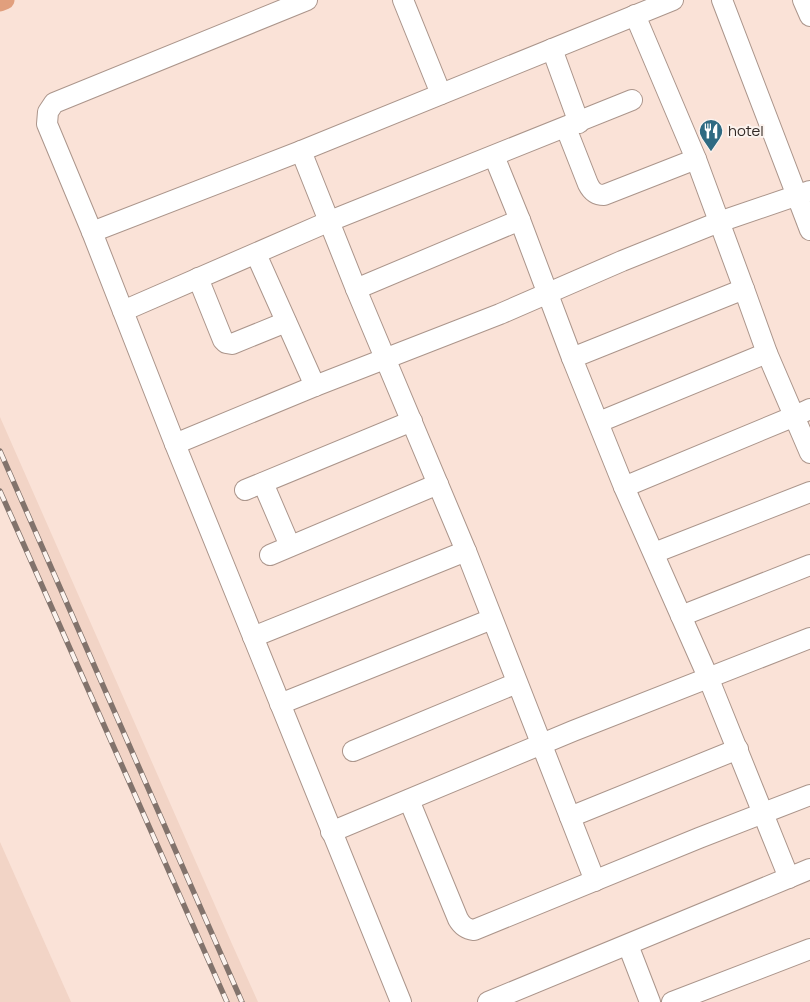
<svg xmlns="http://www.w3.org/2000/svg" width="810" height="1002" font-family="Manrope,sans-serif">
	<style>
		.built { fill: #f2d4c6 }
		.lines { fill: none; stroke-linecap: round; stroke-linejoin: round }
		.canal { stroke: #e19f7d; stroke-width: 19 }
		.minor-casing { stroke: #ab958b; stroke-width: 22 }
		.minor { stroke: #fff; stroke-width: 20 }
		.rail-casing { stroke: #82736c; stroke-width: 5.5 }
		.rail { stroke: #fcf3ee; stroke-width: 4; stroke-dasharray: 11; stroke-linecap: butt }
		.labels { text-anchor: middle; stroke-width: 4; stroke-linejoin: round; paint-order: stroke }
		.poi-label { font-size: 15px; fill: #322925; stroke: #fcf3ee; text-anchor: start }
	</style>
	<rect width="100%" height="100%" fill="#fae2d7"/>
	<g class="built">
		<polygon points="0,417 232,944 258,1002 227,1002 77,665 0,490"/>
		<polygon points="0,842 71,1002 0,1002"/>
	</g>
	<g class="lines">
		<polyline class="canal" points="0,2 5,0"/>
		<g class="minor-casing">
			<g id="minor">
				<polyline points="307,0 54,103 48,112 47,124 92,232 175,444 401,1002"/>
				<polyline points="403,0 441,94"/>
				<polyline points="722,0 810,230"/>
				<polyline points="803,0 810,16"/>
				<polyline points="635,15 696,159 744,289"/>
				<polyline points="552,49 579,123"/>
				<path d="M 566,128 L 588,184 C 592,192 596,195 604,195 L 696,159"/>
				<polyline points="301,151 356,289 466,551 595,881"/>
				<polyline points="494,156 520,220 572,358"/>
				<polyline points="92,232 301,151 673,0"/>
				<polyline points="256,254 315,386"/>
				<polyline points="198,278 223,340 226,343 232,344 286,322"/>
				<polyline points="356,289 520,220"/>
				<polyline points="123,311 330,221 632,100"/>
				<polyline points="810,409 795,416 624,487 572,358 744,289 767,353 810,453"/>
				<polyline points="599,422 767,353"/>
				<polyline points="175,444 315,386 500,314 622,261 719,222 810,191"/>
				<polyline points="263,483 290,546"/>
				<polyline points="624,487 708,677 789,878"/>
				<polyline points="245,490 412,421"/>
				<polyline points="654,553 810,492"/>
				<polyline points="270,555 438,484"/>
				<polyline points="681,616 810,565"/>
				<polyline points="253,637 466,551"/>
				<polyline points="280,704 492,619"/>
				<polyline points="353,751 517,683"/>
				<path d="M 409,800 L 458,919 C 462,926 466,929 474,930 L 699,838 L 810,795"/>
				<polyline points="570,817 738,749"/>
				<polyline points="331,832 573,731 810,638"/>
				<polyline points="628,945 650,1002"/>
				<polyline points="488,1002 810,869"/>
				<polyline points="672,1002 810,949"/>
			</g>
		</g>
		<use href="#minor" class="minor"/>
		<g class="rail-casing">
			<g id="rail">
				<polyline points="0,451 242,1002"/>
				<polyline points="0,491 227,1002"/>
			</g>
		</g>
		<use href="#rail" class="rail"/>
	</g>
	<defs>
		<g id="restaurant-pin" transform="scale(1.25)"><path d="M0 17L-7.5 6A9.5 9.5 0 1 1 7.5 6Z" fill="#2f6a82" stroke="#fcf3ee"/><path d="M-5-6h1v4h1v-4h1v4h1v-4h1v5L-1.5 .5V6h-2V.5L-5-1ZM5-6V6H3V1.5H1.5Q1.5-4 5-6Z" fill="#fff"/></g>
	</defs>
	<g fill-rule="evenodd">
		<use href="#restaurant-pin" x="711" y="131"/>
	</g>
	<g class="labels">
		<g class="poi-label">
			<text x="728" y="136">hotel</text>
		</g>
	</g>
</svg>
